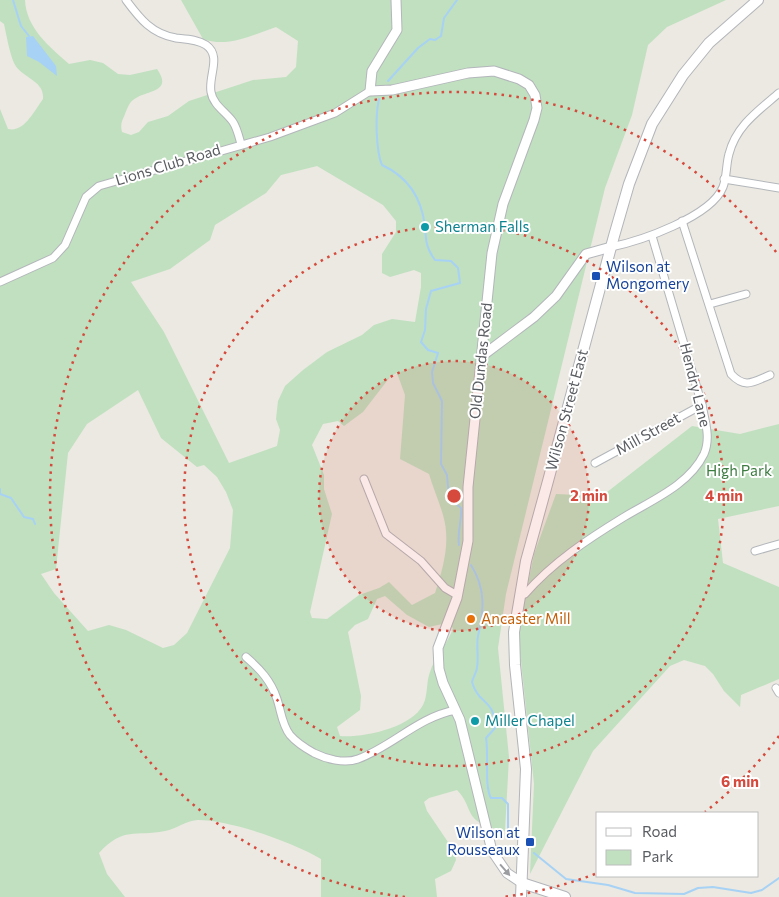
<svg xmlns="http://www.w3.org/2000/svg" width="779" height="897" font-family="Commissioner,sans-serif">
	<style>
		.green { fill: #c0e0c0; fill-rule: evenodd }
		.water { fill: #a7d2f5 }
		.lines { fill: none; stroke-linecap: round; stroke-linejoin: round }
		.stream { stroke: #a7d2f5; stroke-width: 2 }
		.minor-casing { stroke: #b3b6ba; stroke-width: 9 }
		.tertiary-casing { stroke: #b3b6ba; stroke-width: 11 }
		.secondary-casing { stroke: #b3b5ba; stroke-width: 12 }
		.minor { stroke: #fff; stroke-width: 7 }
		.tertiary { stroke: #fff; stroke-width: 9 }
		.secondary { stroke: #fff; stroke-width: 10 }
		.oneway { fill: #9b9da0 }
		.ring { fill: none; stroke: #d54a3d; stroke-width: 2.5; stroke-dasharray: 2.5 5 }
		.culture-dot { fill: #0f9aa8; stroke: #fff; stroke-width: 2 }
		.transit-dot { fill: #1a4fb4; stroke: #fff; stroke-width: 2 }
		.food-dot { fill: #e8710a; stroke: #fff; stroke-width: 2 }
		.labels { text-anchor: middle; stroke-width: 4; stroke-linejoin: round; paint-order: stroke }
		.street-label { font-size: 15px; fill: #595c60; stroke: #fff }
		.culture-label { font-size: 15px; fill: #0d838f; stroke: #fff; text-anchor: start }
		.transit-label { font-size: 15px; fill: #164399; stroke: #fff; text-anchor: start }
		.park-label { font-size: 15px; fill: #3c7c40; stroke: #fff }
		.food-label { font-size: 15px; fill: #c56008; stroke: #fff; text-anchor: start }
		.centre { fill: #d54a3d; stroke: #fff; stroke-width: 2.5 }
		.ring-label { font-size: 15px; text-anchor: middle; font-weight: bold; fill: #d54a3d; stroke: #fff; stroke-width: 4; stroke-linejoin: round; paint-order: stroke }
	</style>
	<rect width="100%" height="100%" fill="#ebe9e1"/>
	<g class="green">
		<path d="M 0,0 L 25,0 C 26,28 50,47 69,64 L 90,60 L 103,63 L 118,74 L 130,75 L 157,69 C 174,93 145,90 133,100 C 129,103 127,109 125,114 C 122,121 120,124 122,132 L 131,135 L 139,132 L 148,122 L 168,116 L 189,101 L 253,80 L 286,77 L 296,67 L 298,41 L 276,27 C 252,35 228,48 203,39 L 181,0 L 726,0 L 667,27 L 648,45 L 632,115 L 605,188 L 506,594 L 498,648 L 509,757 L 505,831 C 493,828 477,825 471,814 C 466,804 465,798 457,790 L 429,798 L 424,802 L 427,811 L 454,851 L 456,860 L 451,871 L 435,879 L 437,897 L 321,897 L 321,859 C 293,842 230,820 198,820 C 187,820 176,829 165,831 C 134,837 124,826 99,853 L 107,874 L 125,897 L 0,897 L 0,109 L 8,129 C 24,133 34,111 43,99 C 45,80 21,78 14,63 C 9,51 7,37 4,24 L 0,21 ZM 317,166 L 383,205 L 396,221 L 396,232 L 382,254 L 382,273 L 390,277 L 414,270 L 421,273 L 421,287 L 415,322 L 392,319 L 374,325 L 362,335 L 327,352 L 303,370 L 285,386 L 278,401 L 276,419 L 280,430 L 277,446 L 229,463 L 164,332 L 131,282 L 170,269 L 210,240 L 215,225 L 266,193 L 281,175 ZM 397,373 L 405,395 L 400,459 L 429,474 C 433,488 439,501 443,515 C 451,542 443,568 435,593 L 412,605 L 389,582 L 379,588 L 359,595 L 327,619 L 312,618 L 310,612 L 332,514 L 324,489 L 324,475 L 312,445 L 323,424 L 338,421 L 344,426 L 363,412 L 390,377 ZM 138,390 L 161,438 L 197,467 L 204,465 L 217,477 L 226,492 L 233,510 L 230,548 L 187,633 L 174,645 L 163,648 L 126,630 L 109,625 L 88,631 L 54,593 L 41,574 L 56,569 L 68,453 L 87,424 ZM 385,596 L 407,615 L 429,627 L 447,623 L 453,628 C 449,642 435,656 430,672 C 426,682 428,696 423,705 C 411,728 363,738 340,736 L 337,727 L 360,710 L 361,696 L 348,632 L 355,625 L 368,619 L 377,599 Z"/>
		<polygon points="779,424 779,506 718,519 723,563 779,587 779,679 741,695 740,707 724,691 713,674 705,666 684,660 670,666 593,751 530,874 534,784 518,633 534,554 556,494 602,496 692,426 740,434"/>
	</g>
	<polygon class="water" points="33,36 56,66 57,76 39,62 27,56 26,37"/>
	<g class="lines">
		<g class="stream">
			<polyline points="13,0 21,26 29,36"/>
			<polyline points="388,81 418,48 430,39 435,40 441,36 444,18 457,0"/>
			<path d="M 379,99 C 375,116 376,151 382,165 C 408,177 422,199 425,227 C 426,241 426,248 435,260 L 451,261 L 458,268 L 460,283 L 431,291 L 426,309 L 425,330 L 421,342 L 428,350 L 438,353 L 432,372 L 433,383 L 442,401 L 441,464 L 447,475 L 449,498 L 461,508 C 462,521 457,532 459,545"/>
			<polyline points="0,489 0,493"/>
			<polyline points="0,494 11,498 24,517 33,519 35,524"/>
			<path d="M 471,565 C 486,589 484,610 478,636 C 476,644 479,659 477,667 C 477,672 473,677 472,682 C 479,706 495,698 495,728 L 486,738 C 489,755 484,786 491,798 L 502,798 L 508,804 L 508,830 L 511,836"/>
			<polyline points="534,853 566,879 608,885 635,893 684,894 698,888 713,887 751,893 762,890 779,878"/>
		</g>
		<g class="minor-casing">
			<g id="minor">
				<path d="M 126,0 C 140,19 152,34 176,38 C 186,39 197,39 206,45 C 222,56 208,76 211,92 C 213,105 226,112 233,122 C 237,128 239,137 241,144"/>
				<polyline points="724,179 779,188"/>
				<path d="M 682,221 L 731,374 C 745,389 753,382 770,375"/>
				<path d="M 611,247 C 640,241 711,217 723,187 C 727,177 726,164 729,154 C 736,126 758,111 779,93"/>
				<polyline points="0,282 53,258 65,245 86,197 99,186 270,137 335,113 370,91"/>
				<polyline points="710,304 746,294"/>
				<polyline points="595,463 702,405"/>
				<polyline points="364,479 386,534 421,561 445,588 457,595"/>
				<polyline points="755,551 779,544"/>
				<path d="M 520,595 L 525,594 C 553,562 588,539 624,517 C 652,500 689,485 704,454 C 711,438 705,421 702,405 L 652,236"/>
				<path d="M 246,657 C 260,669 271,681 277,699 C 281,711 282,725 290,735 C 296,742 305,748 314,753 C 326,759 344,764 358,759 C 393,746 418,717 456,710"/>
				<polyline points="776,688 779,693"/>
			</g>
		</g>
		<g class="tertiary-casing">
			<g id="tertiary">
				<polyline points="396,0 397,30 372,71 370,91 392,90 468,73 494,71 519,79 529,85 535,95 537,108 534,120 503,204 492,253 468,487 468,541 457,598 438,648 439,669 443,683 460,720 492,851 507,873 522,883"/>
				<polyline points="482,356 534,317 556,296 586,254 611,247"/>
			</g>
		</g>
		<g class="secondary-casing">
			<g id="secondary">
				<polyline points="522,883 565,897"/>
				<polyline points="521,897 526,769 515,665 514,632 526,561 548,481 614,236 629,184 652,124 683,75 709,43 758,0"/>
			</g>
		</g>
		<use href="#minor" class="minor"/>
		<use href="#tertiary" class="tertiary"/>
		<use href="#secondary" class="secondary"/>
	</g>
	<defs><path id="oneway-solid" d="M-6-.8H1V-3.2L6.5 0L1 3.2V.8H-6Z" transform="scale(1.25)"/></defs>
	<use class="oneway" href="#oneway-solid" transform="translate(505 870) rotate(49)"/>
	<circle cx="454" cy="496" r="135" fill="#d54a3d" fill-opacity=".12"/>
	<g class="ring">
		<circle cx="454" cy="496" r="135"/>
		<circle cx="454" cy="496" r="270"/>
		<path d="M779 736A404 404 0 0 1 705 812M595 874A404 404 0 0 1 503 897M405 897A404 404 0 1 1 779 256"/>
	</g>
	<g class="culture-dot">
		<circle cx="425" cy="227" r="5"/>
		<circle cx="475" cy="721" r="5"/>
	</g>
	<g class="transit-dot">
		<rect x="591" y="271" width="10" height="10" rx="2.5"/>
		<rect x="525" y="837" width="10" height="10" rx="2.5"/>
	</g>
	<circle class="food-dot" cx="471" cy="619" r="5"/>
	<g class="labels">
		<g class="street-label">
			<text transform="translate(168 165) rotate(-17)" y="5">Lions Club Road</text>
			<text transform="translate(481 361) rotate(-84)" y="5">Old Dundas Road</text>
			<text transform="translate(695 385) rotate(76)" y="5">Hendry Lane</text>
			<text transform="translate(567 410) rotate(-75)" y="5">Wilson Street East</text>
			<text transform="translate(648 434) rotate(-29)" y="5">Mill Street</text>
		</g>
		<g class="culture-label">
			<text x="435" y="232">Sherman Falls</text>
			<text x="485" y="726">Miller Chapel</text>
		</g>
		<g class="transit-label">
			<text x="606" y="272">Wilson at<tspan x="606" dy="17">Mongomery</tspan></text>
			<text x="520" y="838" text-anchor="end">Wilson at<tspan x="520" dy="17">Rousseaux</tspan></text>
		</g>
		<g class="park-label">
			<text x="739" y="476">High Park</text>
		</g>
		<g class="food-label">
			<text x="481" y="624">Ancaster Mill</text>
		</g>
	</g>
	<circle cx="454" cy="496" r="8" class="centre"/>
	<g class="ring-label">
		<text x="589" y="501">2 min</text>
		<text x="724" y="501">4 min</text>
		<text x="740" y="787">6 min</text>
	</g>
	<rect x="596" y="812" width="162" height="65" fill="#ffffff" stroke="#bdbebf"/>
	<rect x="606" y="828" width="25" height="8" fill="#ffffff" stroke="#bdbebf"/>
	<text x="642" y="837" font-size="15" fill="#595c60">Road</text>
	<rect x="606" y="850" width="25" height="15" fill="#c0e0c0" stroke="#bdbebf"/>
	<text x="642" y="862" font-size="15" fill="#595c60">Park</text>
</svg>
